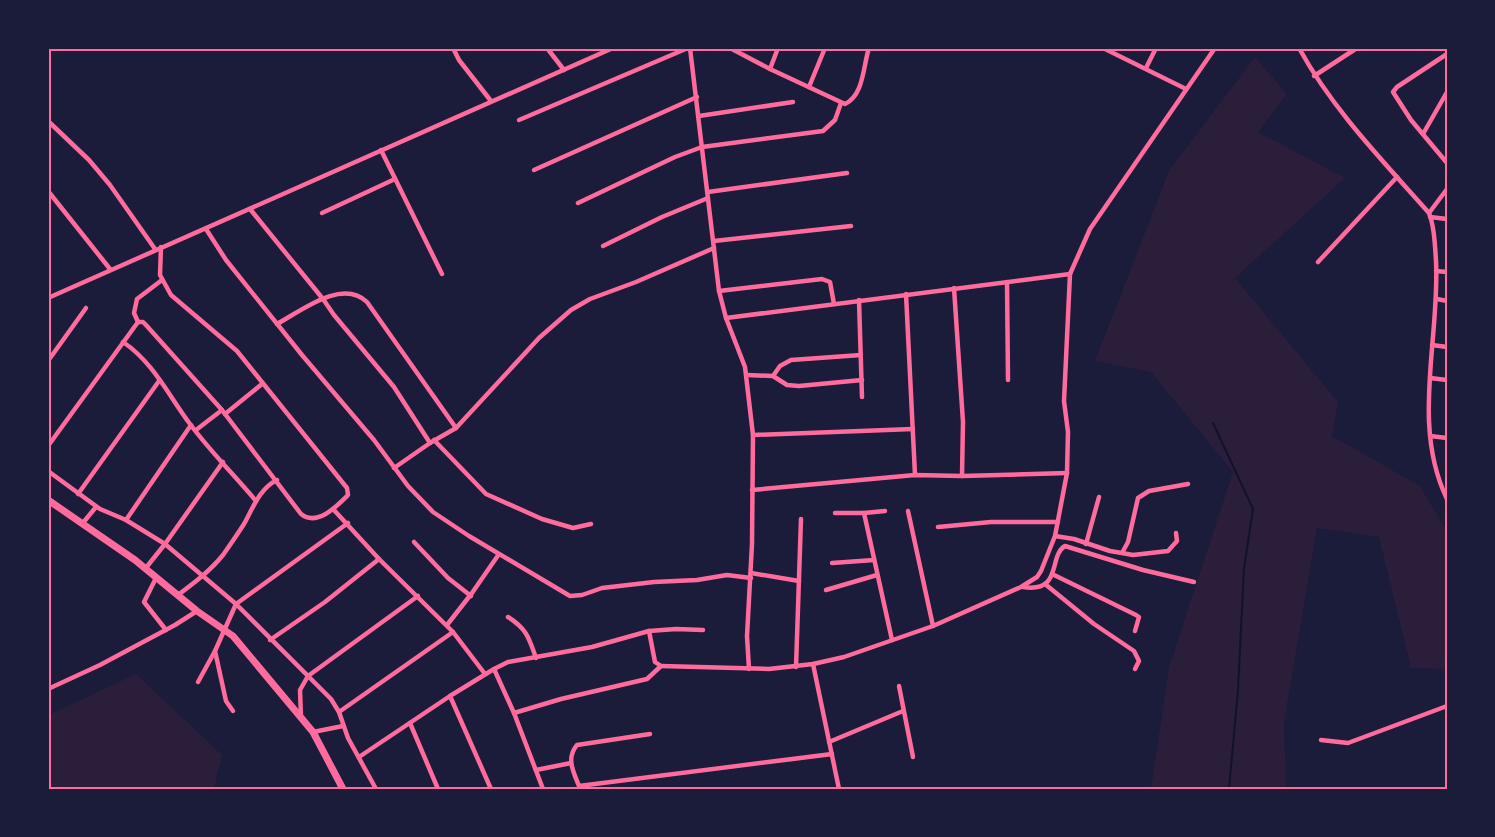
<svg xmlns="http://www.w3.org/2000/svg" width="1495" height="837" font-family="'PT Sans Narrow',sans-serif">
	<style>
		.green { fill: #2a1e3b }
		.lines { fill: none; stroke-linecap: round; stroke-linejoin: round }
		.stream { stroke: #12122b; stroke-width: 2 }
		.minor { stroke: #ff6b9d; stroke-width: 4.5 }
		.primary { stroke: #ff6b9d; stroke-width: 7 }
		.neatline { fill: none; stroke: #ff6b9d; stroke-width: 2 }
	</style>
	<rect width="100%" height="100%" fill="#1b1b3a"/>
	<g class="green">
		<polygon points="1255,57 1287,94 1258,132 1345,178 1235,278 1338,402 1332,436 1420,486 1447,532 1447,669 1411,668 1379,537 1317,528 1284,722 1286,789 1151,789 1169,667 1233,472 1151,372 1095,361 1169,171"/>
		<polygon points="136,674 222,755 214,789 48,789 48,717 53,713"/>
	</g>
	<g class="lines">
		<polyline class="stream" points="1213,423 1253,509 1244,568 1238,690 1229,789"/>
		<g class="minor">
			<polyline points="453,48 459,60 491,101"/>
			<polyline points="547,48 564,70"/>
			<polyline points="690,48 719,291 726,318 745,367 753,435 752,544 747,636 749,669"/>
			<path d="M 730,48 L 770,69 L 845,104 C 864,95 863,66 869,48"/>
			<polyline points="1103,48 1186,89"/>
			<path d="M 1299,48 C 1333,110 1383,161 1429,213 L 1431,219 C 1435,233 1435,247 1436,261 C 1440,339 1411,425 1447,499"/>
			<polyline points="1447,54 1397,87 1393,92 1411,120 1447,163"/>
			<polyline points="1146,68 1156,48"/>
			<polyline points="770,69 778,48"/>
			<polyline points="1314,76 1357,48"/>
			<polyline points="809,87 825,48"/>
			<polyline points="699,116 793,102"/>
			<polyline points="519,120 688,48"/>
			<polyline points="48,121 89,160 110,185 155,249"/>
			<polyline points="1423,134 1447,92"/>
			<polyline points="381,150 442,274"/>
			<polyline points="534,170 697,97"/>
			<polyline points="48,191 110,269"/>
			<polyline points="708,192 847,173"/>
			<polyline points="578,203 675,157 702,147 823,131 835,120 841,103"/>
			<polyline points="250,209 323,299 334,315 394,387 430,443"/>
			<polyline points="322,213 395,179"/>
			<polyline points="1429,213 1447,189"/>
			<polyline points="1430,217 1447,219"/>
			<polyline points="206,229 226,260 302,355 374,440 408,486 433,512 469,536 570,596 582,595 602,588 654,582 697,580 727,575 751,578"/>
			<polyline points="714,241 851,226"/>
			<polyline points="603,246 662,217 708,198"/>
			<polyline points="1318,262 1397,177"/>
			<polyline points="1436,271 1447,272"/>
			<polyline points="1007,282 1008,380"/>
			<polyline points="954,288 963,422 962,476"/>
			<polyline points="719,291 822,279 830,282 834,304"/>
			<polyline points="906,294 915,475"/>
			<polyline points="48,298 613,48"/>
			<polyline points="1437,299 1447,301"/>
			<polyline points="859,300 862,397"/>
			<polyline points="726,318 1070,274"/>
			<path d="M 138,322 L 143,322 L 146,325 L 222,410 L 301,514 C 317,527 337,506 348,495 L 347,488 L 237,351 L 171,295 L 160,275 L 161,247"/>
			<polyline points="138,322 134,313 137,299 162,280"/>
			<path d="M 277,324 C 301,311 342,278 367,302 L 456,428"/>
			<path d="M 123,342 C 153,362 169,396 190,424 C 210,451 235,476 256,501"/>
			<polyline points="1432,345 1447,347"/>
			<polyline points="48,361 86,308"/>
			<polyline points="747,375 773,376 787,385 799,386 862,380"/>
			<polyline points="773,376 780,366 791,360 861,355"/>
			<polyline points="1430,378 1447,380"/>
			<polyline points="225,414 262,384"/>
			<polyline points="196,430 222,410"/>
			<polyline points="753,435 913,429"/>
			<polyline points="1430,436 1447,438"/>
			<polyline points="434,440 486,494 542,519 573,528 591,524"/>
			<polyline points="48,446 138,322"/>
			<polyline points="394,468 430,443 456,428 539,338 571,310 590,299 636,282 714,248"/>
			<polyline points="48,471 100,509 126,520 165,544 236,604 331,699 339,712 348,738 376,789"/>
			<polyline points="752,490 915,475 962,476 1067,473"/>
			<polyline points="78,494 159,381"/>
			<polyline points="333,509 379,559 453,632 485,674"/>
			<polyline points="908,511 933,626"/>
			<polyline points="835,513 864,513 885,511"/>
			<polyline points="864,513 892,640"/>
			<polyline points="126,520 191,425"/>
			<polyline points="82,524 96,507"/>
			<polyline points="938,527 991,522 1058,522"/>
			<polyline points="1055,536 1074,539 1110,551 1122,553 1128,542 1138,498 1149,491 1188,484"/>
			<polyline points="414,542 448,578 471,596"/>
			<polyline points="1086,544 1099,497"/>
			<polyline points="1122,553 1133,555 1168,551 1177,541 1176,533"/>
			<polyline points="832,563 874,560"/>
			<polyline points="145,569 165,544 223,462"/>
			<polyline points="751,573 799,581"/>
			<polyline points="1052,574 1136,615 1139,617 1135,631"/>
			<polyline points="156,578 144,602 166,630"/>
			<polyline points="1045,584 1094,624 1134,651 1139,661 1135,669"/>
			<path d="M 1023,587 C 1063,593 1048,556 1065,546 L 1143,570 L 1194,582"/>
			<polyline points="826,590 877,575"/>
			<path d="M 178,595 C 194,583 210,571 223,555 C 230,545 237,535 244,524 C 253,508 259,489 277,480"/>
			<polyline points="236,604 348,523"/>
			<path d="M 508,617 C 527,629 529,638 536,658"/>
			<polyline points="447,625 472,593 499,554"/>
			<polyline points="270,640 325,602 379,559"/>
			<polyline points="813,664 839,789"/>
			<polyline points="661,666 769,669 813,664 844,657 933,626 1021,587 1037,577 1041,571 1055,536 1067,473 1068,432 1064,401 1070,274 1090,229 1215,48"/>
			<polyline points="796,667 801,519"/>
			<polyline points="494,669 514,713 543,789"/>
			<polyline points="198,682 215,651"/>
			<polyline points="899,686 913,757"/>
			<polyline points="48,689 100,665 175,625 197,611"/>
			<polyline points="450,696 491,789"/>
			<polyline points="233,711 226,701 215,651 236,604"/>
			<polyline points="339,712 453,632"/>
			<polyline points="514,713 561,699 647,679 661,666 655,662 649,631"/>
			<polyline points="301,717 300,690 308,676 418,596"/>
			<polyline points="410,723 438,789"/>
			<polyline points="313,732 343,726"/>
			<path d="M 650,734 L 577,745 C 566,758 573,771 579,786 L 832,754"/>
			<polyline points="1321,740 1348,743 1447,706"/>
			<polyline points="829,742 903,711"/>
			<polyline points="359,757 450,696 494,669 508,662 592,647 649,631 676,629 703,630"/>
			<polyline points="536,770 571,763"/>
		</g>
		<polyline class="primary" points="48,500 135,560 197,611 233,636 313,732 343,789"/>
	</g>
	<rect width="1495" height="837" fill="none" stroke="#1b1b3a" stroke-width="99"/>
	<rect x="50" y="50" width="1396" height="738" class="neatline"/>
</svg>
